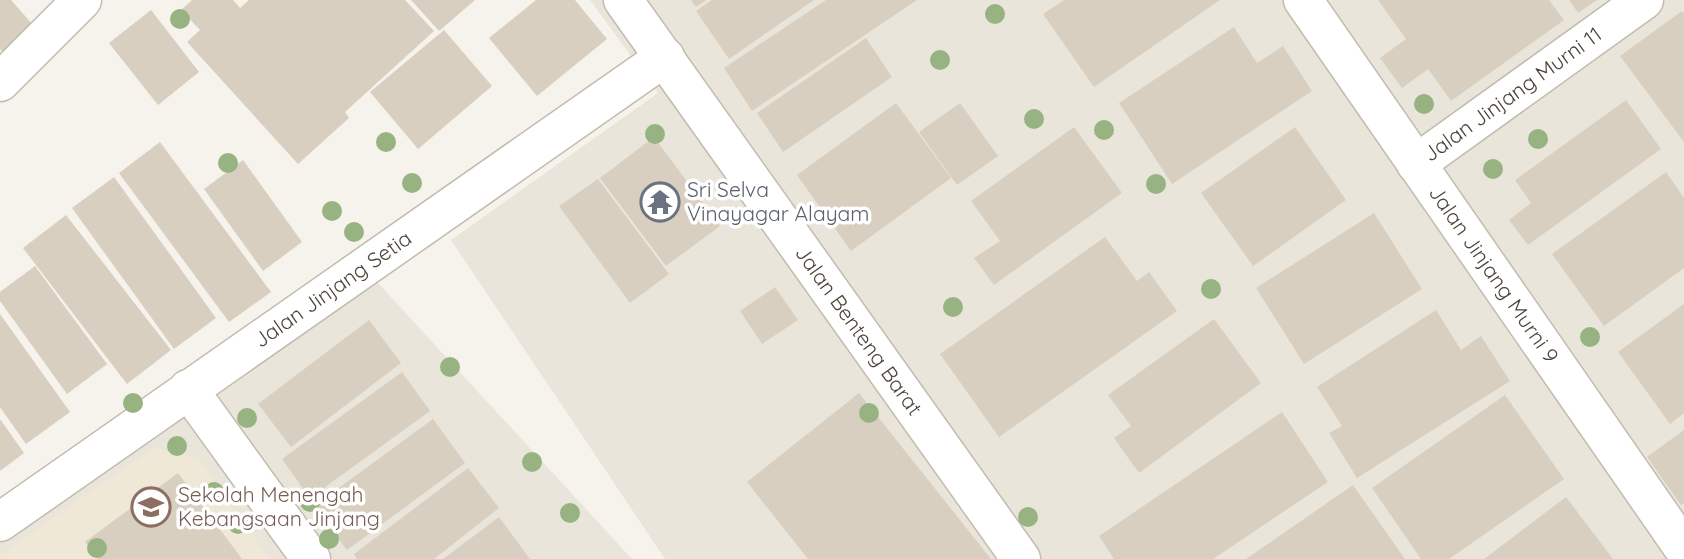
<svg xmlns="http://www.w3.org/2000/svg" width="1684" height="559" font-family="Quicksand,sans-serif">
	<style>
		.residential { fill: #eae5da }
		.education { fill: #efe8d6 }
		.building { fill: #d8cfc1 }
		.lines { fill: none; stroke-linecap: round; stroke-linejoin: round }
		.minor-casing { stroke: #c2bbae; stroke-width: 41 }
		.minor { stroke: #fff; stroke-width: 38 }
		.tree { fill: #97b381 }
		.labels { text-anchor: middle; stroke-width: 7; stroke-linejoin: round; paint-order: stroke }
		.street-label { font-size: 21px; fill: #4b4439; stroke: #fff }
		.worship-label { font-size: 21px; fill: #5b616d; stroke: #fff; text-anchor: start }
		.education-label { font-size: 21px; fill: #785e54; stroke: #fff; text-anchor: start }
	</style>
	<rect width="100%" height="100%" fill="#f6f3ec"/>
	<g class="residential">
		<polygon points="590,0 1684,0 1684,559 665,559 451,240 658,93"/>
		<polygon points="355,258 632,559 0,559 0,510"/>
	</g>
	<polygon class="education" points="155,447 198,458 270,559 0,559 0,555"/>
	<g class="building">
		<polygon points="0,0 11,0 40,33 9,60 0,49"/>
		<polygon points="192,0 233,0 240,8 249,0 405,0 434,31 345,112 349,118 298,164 187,42 200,30 181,10"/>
		<polygon points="411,0 475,0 439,31"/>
		<polygon points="536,0 575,0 607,39 537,96 489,38"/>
		<polygon points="691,0 706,0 696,7"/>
		<polygon points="712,0 814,0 729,59 696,11"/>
		<polygon points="826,0 917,0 752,111 724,68"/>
		<polygon points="1064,0 1220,0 1094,87 1043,14"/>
		<polygon points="1378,0 1549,0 1564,20 1451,101 1428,69 1402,88 1380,58 1406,39"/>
		<polygon points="1569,0 1597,0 1578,13"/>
		<polygon points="151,10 199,72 158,105 109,43"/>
		<polygon points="1682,11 1684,14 1684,142 1620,56"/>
		<polygon points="1234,27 1257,63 1283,46 1312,91 1172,184 1119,103"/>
		<polygon points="444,30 492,86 418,149 370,92"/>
		<polygon points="866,38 892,77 783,152 757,113"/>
		<polygon points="1626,100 1661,149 1528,245 1509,220 1531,203 1515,180"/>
		<polygon points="896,103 951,178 851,251 797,175"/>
		<polygon points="960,103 998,156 957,185 919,132"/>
		<polygon points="1074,127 1122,193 994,285 974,258 1000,241 971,201"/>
		<polygon points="1295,127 1346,200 1253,266 1201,193"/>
		<polygon points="654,137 720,226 666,266 600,178"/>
		<polygon points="160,142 271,292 229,322 119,173"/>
		<polygon points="243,160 302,242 263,271 204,189"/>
		<polygon points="1666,172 1684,198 1684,268 1604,326 1552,254"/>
		<polygon points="114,177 216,318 174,349 72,208"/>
		<polygon points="598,179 669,274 630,303 559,206"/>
		<polygon points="1374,213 1422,289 1304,364 1256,288"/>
		<polygon points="66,215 171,350 127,384 23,248"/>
		<polygon points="1105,237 1137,281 1149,272 1177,311 999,437 940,354"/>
		<polygon points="35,266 107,364 67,394 0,301 0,292"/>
		<polygon points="775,287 798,320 762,344 740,311"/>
		<polygon points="1684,304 1684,413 1670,424 1618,352"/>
		<polygon points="1436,310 1461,350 1481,336 1510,381 1357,478 1329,433 1342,426 1317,387"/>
		<polygon points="0,314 70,412 26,444 0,407"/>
		<polygon points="1214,319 1261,383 1139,473 1114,438 1131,426 1108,395"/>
		<polygon points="369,320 401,363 291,447 258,404"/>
		<polygon points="402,372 430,411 310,498 282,459"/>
		<polygon points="859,393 991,559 808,559 747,482"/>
		<polygon points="1505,395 1564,479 1449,559 1421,559 1372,488"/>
		<polygon points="1282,412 1328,482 1213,559 1114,559 1099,536"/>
		<polygon points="0,419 24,453 0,471"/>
		<polygon points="433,419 465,463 347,550 314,506"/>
		<polygon points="1684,430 1684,503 1681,505 1647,457"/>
		<polygon points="468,468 499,508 434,559 357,559 354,554"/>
		<polygon points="178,473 242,559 98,559 85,542"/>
		<polygon points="1353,485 1405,559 1246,559"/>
		<polygon points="1566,497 1613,559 1484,559"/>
		<polygon points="499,517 530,559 443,559"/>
	</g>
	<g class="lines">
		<g class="minor-casing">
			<g id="minor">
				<path id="s1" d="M 623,0 L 1021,559"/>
				<path id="s2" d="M 1303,0 L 1684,549"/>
				<polyline points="0,82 82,0"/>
				<path id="s3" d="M 1416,164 L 1644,0"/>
				<polyline points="188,389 311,559"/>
				<path id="s4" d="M 0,522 L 665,57"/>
			</g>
		</g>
		<use href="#minor" class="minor"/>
	</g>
	<g class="tree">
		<circle cx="995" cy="14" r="10"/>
		<circle cx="180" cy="19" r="10"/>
		<circle cx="940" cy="60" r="10"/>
		<circle cx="1424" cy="104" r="10"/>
		<circle cx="1034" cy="119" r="10"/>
		<circle cx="1104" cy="130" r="10"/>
		<circle cx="655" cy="134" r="10"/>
		<circle cx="1538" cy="139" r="10"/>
		<circle cx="386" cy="142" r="10"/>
		<circle cx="228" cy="163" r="10"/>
		<circle cx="1493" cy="169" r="10"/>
		<circle cx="412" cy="183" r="10"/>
		<circle cx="1156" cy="184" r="10"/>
		<circle cx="332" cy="211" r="10"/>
		<circle cx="354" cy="232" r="10"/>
		<circle cx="1211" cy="289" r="10"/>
		<circle cx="953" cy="307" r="10"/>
		<circle cx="1590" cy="337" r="10"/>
		<circle cx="450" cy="367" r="10"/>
		<circle cx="133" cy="403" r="10"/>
		<circle cx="869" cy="413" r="10"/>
		<circle cx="247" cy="418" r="10"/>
		<circle cx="177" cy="446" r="10"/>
		<circle cx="532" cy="462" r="10"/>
		<circle cx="214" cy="492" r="10"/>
		<circle cx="310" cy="502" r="10"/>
		<circle cx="570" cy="513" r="10"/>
		<circle cx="1028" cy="517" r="10"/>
		<circle cx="238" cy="524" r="10"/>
		<circle cx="329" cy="539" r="10"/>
		<circle cx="97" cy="548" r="10"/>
	</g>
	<defs>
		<g id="temple-ring" transform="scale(2.0125)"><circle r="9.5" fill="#fff" stroke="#6b7280" stroke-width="1.5"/><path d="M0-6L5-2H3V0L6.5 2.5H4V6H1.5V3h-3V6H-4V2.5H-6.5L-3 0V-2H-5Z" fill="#6b7280"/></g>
		<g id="school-ring" transform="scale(2.0125)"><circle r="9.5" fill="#fff" stroke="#8d6e63" stroke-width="1.5"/><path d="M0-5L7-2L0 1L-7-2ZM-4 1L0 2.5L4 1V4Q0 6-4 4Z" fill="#8d6e63"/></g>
	</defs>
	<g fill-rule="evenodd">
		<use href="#temple-ring" x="660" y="202"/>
		<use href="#school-ring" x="151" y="507"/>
	</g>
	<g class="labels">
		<g class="street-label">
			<text dy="7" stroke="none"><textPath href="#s3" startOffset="119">Jalan Jinjang Murni 11</textPath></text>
			<text dy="7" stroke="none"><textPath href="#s2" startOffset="334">Jalan Jinjang Murni 9</textPath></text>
			<text dy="7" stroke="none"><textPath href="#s4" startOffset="406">Jalan Jinjang Setia</textPath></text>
			<text dy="7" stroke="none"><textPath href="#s1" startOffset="406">Jalan Benteng Barat</textPath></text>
		</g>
		<g class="worship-label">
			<text x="687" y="197">Sri Selva<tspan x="687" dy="24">Vinayagar Alayam</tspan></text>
		</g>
		<g class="education-label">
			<text x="178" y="502">Sekolah Menengah<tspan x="178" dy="24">Kebangsaan Jinjang</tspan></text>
		</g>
	</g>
</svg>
